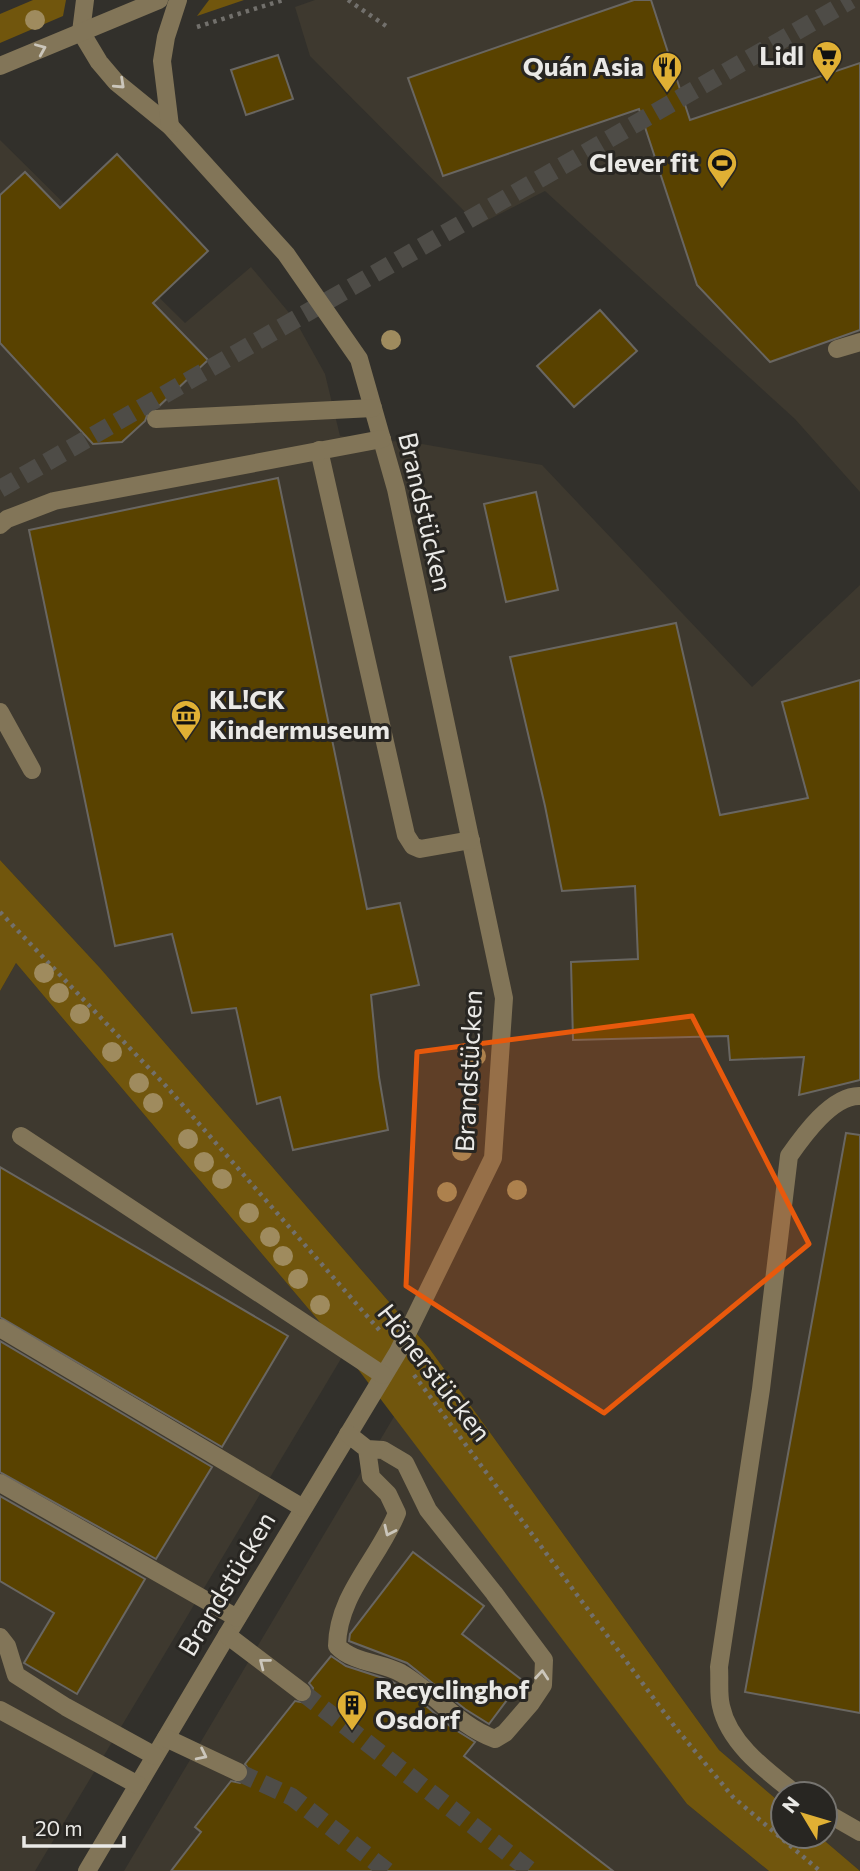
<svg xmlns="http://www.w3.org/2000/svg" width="860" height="1871" font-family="Commissioner,sans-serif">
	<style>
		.built { fill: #3e392f }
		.green { fill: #71560d }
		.building { fill: #594200; stroke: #696661; stroke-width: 2 }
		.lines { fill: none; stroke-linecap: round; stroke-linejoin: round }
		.minor-tunnel { stroke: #4e4c47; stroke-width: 18; stroke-dasharray: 18 9; stroke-linecap: butt }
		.path { stroke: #72706c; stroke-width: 4.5; stroke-dasharray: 3.5 5; stroke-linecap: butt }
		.minor { stroke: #827558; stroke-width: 18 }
		.tree { fill: #9f8b5e }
		.oneway { stroke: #cbc6bb }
		.marked { fill: #e8590c; fill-opacity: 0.2; stroke: #e8590c; stroke-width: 5; stroke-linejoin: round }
		.labels { text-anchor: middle; stroke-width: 6; stroke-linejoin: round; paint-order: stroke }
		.poi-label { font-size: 26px; font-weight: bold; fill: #eae9e6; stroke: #282622; text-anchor: end }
		.street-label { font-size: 26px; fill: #eae9e6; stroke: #282622 }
	</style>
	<rect width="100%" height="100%" fill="#32302b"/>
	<g class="built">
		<polygon points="315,0 860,0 860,492 795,419 545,191 478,225 310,56 295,7"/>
		<polygon points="0,140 185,323 251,267 295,320 325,374 340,436 422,444 542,465 752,687 860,585 860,1871 819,1836 825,1836 825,1794 783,1794 783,1805 719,1750 429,1348 100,968 0,860"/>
		<polygon points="16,963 345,1352 35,1871 0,1871 0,991"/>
		<polygon points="395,1415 687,1804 769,1871 124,1871"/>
	</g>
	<g class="green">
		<polygon points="33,0 66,0 63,16 0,43 0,14"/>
		<polygon points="209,0 244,0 197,16"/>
		<polygon points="0,860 100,968 429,1348 719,1750 783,1805 783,1836 819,1836 860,1871 769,1871 687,1804 345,1352 16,963 0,991"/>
	</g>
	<g class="building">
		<polygon points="634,0 651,0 690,120 860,63 860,330 770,362 697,285 639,109 443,176 408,78"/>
		<polygon points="278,55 293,99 246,115 231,70"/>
		<polygon points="117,154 208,251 153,303 208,360 158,407 149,410 145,421 122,442 93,444 0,343 0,195 25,172 60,208"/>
		<polygon points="600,310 637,351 574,407 537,366"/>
		<polygon points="278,478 367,909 400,903 419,985 371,995 379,1077 388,1130 293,1150 280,1097 257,1104 236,1008 192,1013 172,934 115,946 29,530"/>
		<polygon points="536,492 558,590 506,602 484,504"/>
		<polygon points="676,623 720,815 808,798 782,702 860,680 860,1080 799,1095 804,1057 730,1060 728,1036 573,1040 571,962 638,959 635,886 562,891 545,806 510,657"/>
		<polygon points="846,1133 860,1135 860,1713 745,1692"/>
		<polygon points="0,1167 288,1336 222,1447 0,1317"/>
		<polygon points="0,1341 212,1467 156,1559 0,1472"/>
		<polygon points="0,1496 145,1579 77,1694 24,1663 54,1613 0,1581"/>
		<polygon points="413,1552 484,1606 462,1634 522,1680 489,1724 465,1709 407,1663 349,1641 350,1634"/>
		<polygon points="331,1656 346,1666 389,1680 407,1690 451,1727 475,1742 464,1756 613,1871 171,1871 201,1832 195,1827 231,1781 240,1783 248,1777 249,1770 245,1764 295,1701 306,1703 311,1698 313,1688 309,1683"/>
	</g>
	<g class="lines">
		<g class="minor-tunnel">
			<polyline points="0,489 851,0"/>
			<polyline points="302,1692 531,1871"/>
			<polyline points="238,1772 292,1797 387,1871"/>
		</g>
		<g class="path">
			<polyline points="348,0 386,26"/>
			<polyline points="197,27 283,0"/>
			<polyline points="0,912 166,1086 381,1332"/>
			<polyline points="414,1375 675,1727 733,1797 820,1871"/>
		</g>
		<g class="minor">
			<polyline points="85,0 81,32 99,62 116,82 170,126 286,254 359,359 396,489 504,998 493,1158 398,1352 227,1635 87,1871"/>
			<polyline points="0,66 159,0"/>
			<polyline points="170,126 162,61 166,37 178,0"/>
			<polyline points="837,349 860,342"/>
			<polyline points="156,419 373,408"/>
			<polyline points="319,450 406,835 413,846 420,849 471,840"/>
			<polyline points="0,525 7,519 54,501 382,439"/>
			<polyline points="0,712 32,770"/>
			<polyline points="21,1136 383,1375"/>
			<polyline points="0,1328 303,1508"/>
			<path d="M 348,1434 L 367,1449 L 383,1450 L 405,1463 L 428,1510 L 494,1593 L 544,1660 L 543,1685 L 531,1703 L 505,1733 L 495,1739 C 458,1726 435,1693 401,1673 C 381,1662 353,1663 337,1646 C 338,1594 378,1560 397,1513 L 388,1494 L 371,1477 L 367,1449"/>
			<polyline points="0,1483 237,1618"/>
			<polyline points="227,1635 302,1692"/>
			<polyline points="0,1637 7,1646 16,1675 66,1707 155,1756"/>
			<polyline points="0,1710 138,1785"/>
			<polyline points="166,1738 238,1772"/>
			<path d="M 796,1794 C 767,1771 729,1744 721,1706 C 718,1694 720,1680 719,1667 L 761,1389 L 789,1156 C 803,1136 832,1095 860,1096"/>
			<polyline points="825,1812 860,1832"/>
		</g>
	</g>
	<g class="tree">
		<circle cx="35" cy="20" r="10"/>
		<circle cx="391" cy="340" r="10"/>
		<circle cx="44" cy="973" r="10"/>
		<circle cx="59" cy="993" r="10"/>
		<circle cx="80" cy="1014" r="10"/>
		<circle cx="112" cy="1052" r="10"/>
		<circle cx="476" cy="1056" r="10"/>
		<circle cx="139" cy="1083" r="10"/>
		<circle cx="153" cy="1103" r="10"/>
		<circle cx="188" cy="1139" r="10"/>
		<circle cx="462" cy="1151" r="10"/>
		<circle cx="204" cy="1162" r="10"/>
		<circle cx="222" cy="1179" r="10"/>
		<circle cx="517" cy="1190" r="10"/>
		<circle cx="447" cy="1192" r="10"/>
		<circle cx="249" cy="1213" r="10"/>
		<circle cx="270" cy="1237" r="10"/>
		<circle cx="283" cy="1256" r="10"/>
		<circle cx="298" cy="1279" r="10"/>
		<circle cx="320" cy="1305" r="10"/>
	</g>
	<defs><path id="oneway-chevron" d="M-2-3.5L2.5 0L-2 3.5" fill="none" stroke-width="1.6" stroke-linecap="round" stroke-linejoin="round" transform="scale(1.75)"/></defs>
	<g class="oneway">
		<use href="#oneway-chevron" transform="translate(41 49) rotate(-23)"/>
		<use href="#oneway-chevron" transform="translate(120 84) rotate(43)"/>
		<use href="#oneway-chevron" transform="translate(389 1531) rotate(115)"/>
		<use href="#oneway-chevron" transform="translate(264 1663) rotate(-142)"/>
		<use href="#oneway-chevron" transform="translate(542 1675) rotate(-85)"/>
		<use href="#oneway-chevron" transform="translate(202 1755) rotate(26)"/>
	</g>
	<path class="marked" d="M 692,1016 L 809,1244 L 604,1413 L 406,1286 L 417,1052 Z"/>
	<defs>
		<g id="supermarket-pin" transform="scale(1.575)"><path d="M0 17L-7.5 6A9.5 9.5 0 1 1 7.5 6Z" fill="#e0b034" stroke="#282622"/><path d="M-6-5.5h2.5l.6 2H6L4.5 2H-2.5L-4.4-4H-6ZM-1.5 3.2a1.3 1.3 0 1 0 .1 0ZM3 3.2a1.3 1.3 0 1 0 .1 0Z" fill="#111"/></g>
		<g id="restaurant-pin" transform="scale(1.575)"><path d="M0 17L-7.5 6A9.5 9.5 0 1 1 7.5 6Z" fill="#e0b034" stroke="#282622"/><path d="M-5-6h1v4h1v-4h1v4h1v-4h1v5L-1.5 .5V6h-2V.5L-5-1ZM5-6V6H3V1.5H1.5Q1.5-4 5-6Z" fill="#111"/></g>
		<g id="stadium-pin" transform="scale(1.575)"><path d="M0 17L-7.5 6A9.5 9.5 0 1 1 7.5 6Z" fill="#e0b034" stroke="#282622"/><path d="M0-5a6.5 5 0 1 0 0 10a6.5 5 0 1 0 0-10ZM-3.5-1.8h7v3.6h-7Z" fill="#111"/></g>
		<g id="museum-pin" transform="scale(1.575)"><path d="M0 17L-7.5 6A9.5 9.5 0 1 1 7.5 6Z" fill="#e0b034" stroke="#282622"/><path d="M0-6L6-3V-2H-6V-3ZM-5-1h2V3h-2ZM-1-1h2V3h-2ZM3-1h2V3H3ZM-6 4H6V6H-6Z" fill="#111"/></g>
		<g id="building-pin" transform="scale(1.575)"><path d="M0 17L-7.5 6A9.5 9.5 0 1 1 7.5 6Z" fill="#e0b034" stroke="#282622"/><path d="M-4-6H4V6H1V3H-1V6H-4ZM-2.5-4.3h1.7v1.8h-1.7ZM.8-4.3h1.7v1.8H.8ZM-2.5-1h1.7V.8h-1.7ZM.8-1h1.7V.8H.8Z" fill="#111"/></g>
	</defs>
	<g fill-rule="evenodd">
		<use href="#supermarket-pin" x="827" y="56"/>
		<use href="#restaurant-pin" x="667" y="67"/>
		<use href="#stadium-pin" x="722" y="163"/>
		<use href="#museum-pin" x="186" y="715"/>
		<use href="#building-pin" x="352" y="1705"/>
	</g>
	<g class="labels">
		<g class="poi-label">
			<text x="804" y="65">Lidl</text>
			<text x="644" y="76">Quán Asia</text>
			<text x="699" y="172">Clever fit</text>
			<text x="209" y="709" text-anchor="start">KL!CK<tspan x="209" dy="30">Kindermuseum</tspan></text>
			<text x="375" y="1699" text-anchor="start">Recyclinghof<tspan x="375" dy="30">Osdorf</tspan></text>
		</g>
		<g class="street-label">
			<text transform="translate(425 512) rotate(77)" y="9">Brandstücken</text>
			<text transform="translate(469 1071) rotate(-87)" y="9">Brandstücken</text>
			<text transform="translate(434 1373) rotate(52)" y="9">Hönerstücken</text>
			<text transform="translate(227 1584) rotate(-59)" y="9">Brandstücken</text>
		</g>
	</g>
	<g transform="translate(804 1815) rotate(308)"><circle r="33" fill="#282622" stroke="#767470" stroke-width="2"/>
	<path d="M0-5L12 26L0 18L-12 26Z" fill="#e0b034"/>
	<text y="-10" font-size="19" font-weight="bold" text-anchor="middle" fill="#eae9e6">N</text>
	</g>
	<path d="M24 1836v10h100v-10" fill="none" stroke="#eae9e6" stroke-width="3.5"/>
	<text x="35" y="1836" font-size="21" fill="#eae9e6" stroke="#282622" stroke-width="5" paint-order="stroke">20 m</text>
</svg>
